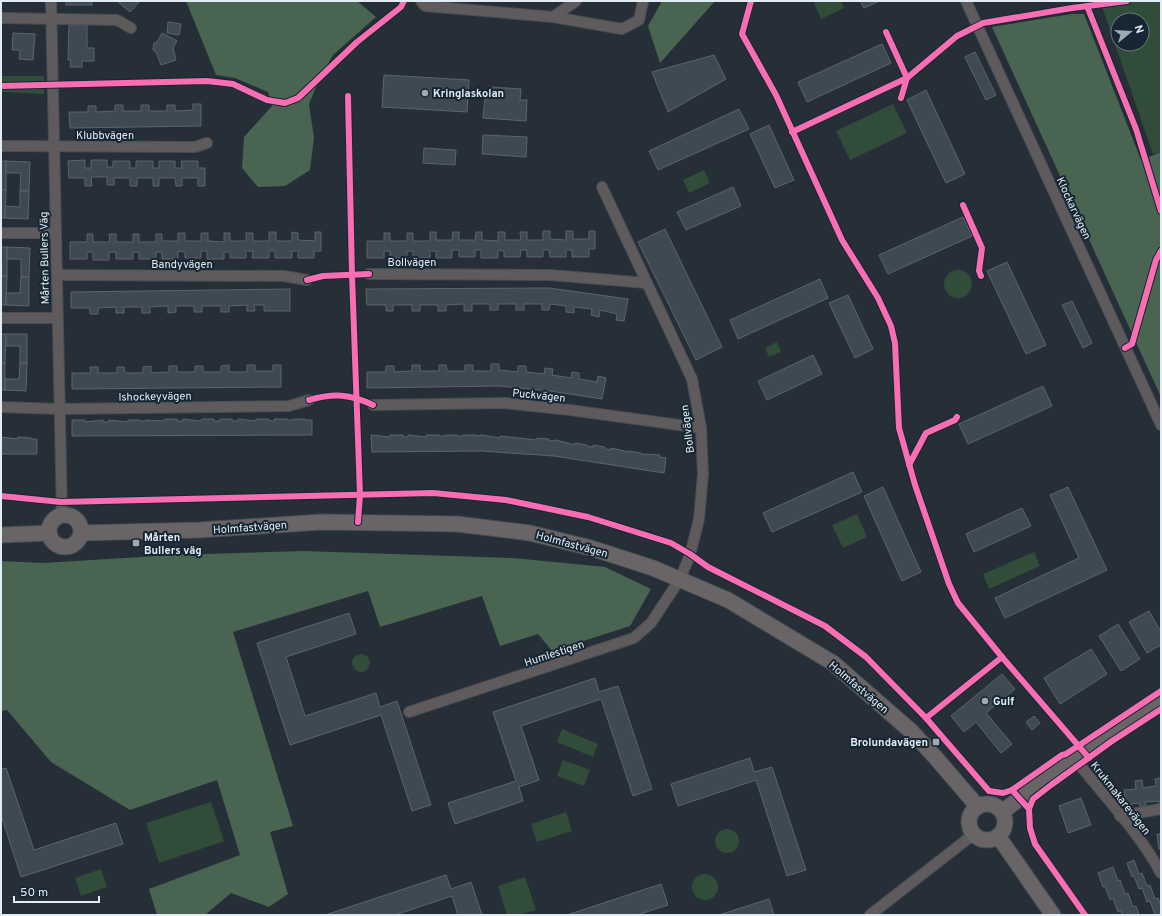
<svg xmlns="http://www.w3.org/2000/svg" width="1162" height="916" font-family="Overpass,sans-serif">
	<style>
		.green { fill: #324c3a; fill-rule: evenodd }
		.forest { fill: #496551 }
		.building { fill: #3f4952; stroke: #5c646b }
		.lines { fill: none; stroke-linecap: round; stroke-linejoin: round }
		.street-casing { stroke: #464d54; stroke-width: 12 }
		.secondary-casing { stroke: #464d54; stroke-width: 17 }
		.street { stroke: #5f5a5c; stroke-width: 10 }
		.secondary { stroke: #696465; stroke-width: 15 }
		.cycleway-casing { stroke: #162633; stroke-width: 8 }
		.cycleway { stroke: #f96db3; stroke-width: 6 }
		.poi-dot { fill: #a0aab2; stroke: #162633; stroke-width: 1.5 }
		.labels { text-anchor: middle; stroke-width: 4; stroke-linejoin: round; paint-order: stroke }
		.poi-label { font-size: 11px; font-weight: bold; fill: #e2ecf5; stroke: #162633; text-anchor: start }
		.street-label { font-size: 11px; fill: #e2ecf5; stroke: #162633 }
	</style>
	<rect width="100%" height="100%" fill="#262f37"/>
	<g class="green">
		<polygon points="813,1 841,1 844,8 821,19"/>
		<path d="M 1100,1 L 1161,1 L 1161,152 L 1153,154 ZM 1118,20 L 1142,20 L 1142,44 L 1118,44 Z"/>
		<polygon points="1,76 44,76 44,94 1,92"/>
		<polygon points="893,104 907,133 850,160 836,131"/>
		<polygon points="704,170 710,183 689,193 683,180"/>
		<circle cx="958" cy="284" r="14"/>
		<polygon points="777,342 781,352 769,357 765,348"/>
		<polygon points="857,514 867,537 843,548 832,525"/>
		<polygon points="1034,552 1040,566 989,589 983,574"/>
		<circle cx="361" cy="663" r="9"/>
		<polygon points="562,729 598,744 593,757 557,742"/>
		<polygon points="563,760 590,770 584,786 557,776"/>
		<polygon points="211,802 224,841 159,863 146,823"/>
		<polygon points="566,812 572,831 537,842 531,824"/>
		<circle cx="727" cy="841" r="12"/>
		<polygon points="101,869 107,887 81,896 75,878"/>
		<circle cx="705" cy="887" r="13"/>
		<polygon points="525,877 536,910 520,915 507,915 498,886"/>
	</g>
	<g class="forest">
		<polygon points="186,1 357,1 376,17 333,55 320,78 309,104 314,138 310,170 285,186 258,187 242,168 244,137 272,106 268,92 235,78 216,75"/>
		<polygon points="662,1 715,1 660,63 648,26"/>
		<polygon points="1072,14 1084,14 1141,160 1161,152 1161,397 992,27"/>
		<polygon points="304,551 513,558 605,567 651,589 630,626 552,651 538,634 500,646 482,596 380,627 368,591 233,632 293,826 270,832 288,894 269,907 231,893 205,915 157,915 149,889 240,855 217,780 130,810 51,762 7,710 1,711 1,561 43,563 173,555"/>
	</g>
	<g class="building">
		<rect x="66" y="1" width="26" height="4"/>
		<polygon points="117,1 140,1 130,12"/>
		<polygon points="860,1 880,1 864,8"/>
		<polygon points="168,22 181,24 179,35 167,33"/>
		<polygon points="69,25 87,25 87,48 94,48 94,61 82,61 82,67 70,67 71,60 68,60"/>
		<polygon points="13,33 35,34 33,60 19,59 20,50 12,50"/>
		<polygon points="162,33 177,41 173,48 176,60 161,65 156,52 153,50 154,43 157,42"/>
		<polygon points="882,44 891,63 807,102 798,82"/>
		<polygon points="975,52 996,95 986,100 965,57"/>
		<polygon points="714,55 726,79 668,112 652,72"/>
		<polygon points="384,75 469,80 467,112 382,107"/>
		<polygon points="491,87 521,89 520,100 527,100 526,121 483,118 485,98 491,98"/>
		<polygon points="926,90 965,174 946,183 907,100"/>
		<polygon points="193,104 201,104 201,126 70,128 69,112 88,112 88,106 96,106 96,112 115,111 115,105 123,105 123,111 141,111 141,105 149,105 149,111 167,111 167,105 175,105 175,111 193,110"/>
		<polygon points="739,109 749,129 658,170 649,151"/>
		<polygon points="769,125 794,180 775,188 750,134"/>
		<polygon points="483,135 527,137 526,157 482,154"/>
		<polygon points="424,148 456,150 455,165 423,163"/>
		<polygon points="85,160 85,168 91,168 91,160 107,160 107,167 113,167 113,161 130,161 130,168 136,168 136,161 153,161 153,168 159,168 159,161 175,161 175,168 182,168 181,161 198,161 198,168 205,168 205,186 198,186 198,178 182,178 182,186 176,186 175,178 159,178 159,186 153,186 153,178 137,178 137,186 130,186 130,178 114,178 114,185 107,185 107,177 91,177 92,186 85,186 85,178 69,178 68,161"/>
		<rect x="1" y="161" width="5" height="29"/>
		<polygon points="6,161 30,162 29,191 20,191 21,173 6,173"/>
		<polygon points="733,187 741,206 686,230 677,212"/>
		<polygon points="1,190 6,190 5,218 1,218"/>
		<polygon points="20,191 29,191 28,219 5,218 5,206 20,207"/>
		<polygon points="963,217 972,236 888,274 879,255"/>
		<polygon points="665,229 722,347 696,360 638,242"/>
		<polygon points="543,231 550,231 550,239 566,240 566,231 573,231 573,239 589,239 589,231 595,231 595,249 589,249 589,257 572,257 572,250 566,250 566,257 550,257 549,250 543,250 543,257 527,257 527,250 521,250 520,257 504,257 504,251 498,250 498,258 481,258 481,250 475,250 475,257 459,257 459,250 452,250 452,258 436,258 436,251 430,251 430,258 413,258 413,251 407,251 407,258 390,258 390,251 384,251 384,258 367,258 367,241 384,241 384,233 390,233 390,241 407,241 407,233 413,233 413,241 430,241 430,232 436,232 436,240 452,240 453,232 459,232 459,240 475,240 476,232 482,232 482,240 498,241 498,232 505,232 505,240 521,240 520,232 527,232 527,240 543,240"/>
		<polygon points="269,232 276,232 276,241 292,241 292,232 298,233 298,240 315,241 315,232 321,232 321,251 314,251 314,258 298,258 298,251 292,251 292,258 275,258 275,251 269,251 269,258 252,258 253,251 246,251 246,258 230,258 230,252 224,252 224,259 207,259 207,251 201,251 201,258 185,258 185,252 178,251 178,259 162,259 162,252 156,252 156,259 139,259 139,252 133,252 133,259 116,259 116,252 109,252 109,260 93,260 93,252 87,252 87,259 70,259 70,242 87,242 87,234 93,234 93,242 110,242 109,234 116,234 116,242 133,242 133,234 139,234 139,242 156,242 156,234 162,234 162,241 178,241 178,233 185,233 185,241 201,241 201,233 208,233 208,241 224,242 224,233 230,233 230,241 246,241 246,233 253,233 253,241 269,241"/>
		<rect x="1" y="247" width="6" height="29"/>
		<polygon points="7,247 30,248 29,277 21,277 21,259 7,259"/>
		<polygon points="1007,262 1046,345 1026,354 987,271"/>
		<polygon points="1,276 7,276 6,305 1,305"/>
		<polygon points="21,277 29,277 29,306 6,305 6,293 20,293"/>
		<polygon points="820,279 828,298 738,339 730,320"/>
		<polygon points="549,288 628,299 624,321 616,320 617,314 600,310 599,317 591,315 592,309 574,307 574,313 566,312 566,306 550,304 549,310 542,310 542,304 524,304 524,310 516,310 516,304 498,304 498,310 490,310 490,304 472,304 472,311 464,311 464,304 446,305 446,311 438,311 438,305 420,305 420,311 412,311 412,305 393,305 393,311 386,311 386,305 367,305 366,289"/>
		<polygon points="290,289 290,311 264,311 264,305 254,305 255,311 247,311 247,305 229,306 229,312 221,312 221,306 202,306 202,312 194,312 194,306 176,306 176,312 168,313 168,306 150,307 150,313 142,313 142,307 124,307 124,313 116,313 116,307 98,308 98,314 90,314 90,308 71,308 71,292"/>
		<polygon points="848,295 873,349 855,358 829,303"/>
		<polygon points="1072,301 1092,343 1083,348 1062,305"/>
		<polygon points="1,334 6,334 5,363 1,363"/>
		<polygon points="6,334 27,334 27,363 20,363 20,346 6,346"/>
		<polygon points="813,355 822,374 767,400 758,381"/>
		<rect x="1" y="363" width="4" height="27"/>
		<polygon points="20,363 27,363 26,391 5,390 5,379 19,379"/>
		<polygon points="491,364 499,364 499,370 518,372 518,366 526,366 526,372 544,374 545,368 553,369 552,375 571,378 572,372 579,373 579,379 597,382 598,376 606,378 602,399 550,391 499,386 367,388 367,372 386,372 386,366 394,366 394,372 412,371 412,365 420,365 420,371 439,371 439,365 446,365 447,371 465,371 465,365 473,365 473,371 491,371"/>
		<polygon points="229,365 229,372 247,372 247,365 255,365 255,371 273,371 273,365 281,365 281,387 72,389 72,373 91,373 90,367 98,367 98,373 117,373 117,367 124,367 125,373 143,373 143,367 151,366 151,373 169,372 169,366 177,366 177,372 195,372 195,366 203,366 203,372 221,372 221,366"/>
		<polygon points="1043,386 1052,406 968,444 959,424"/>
		<polygon points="165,419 177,419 177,421 183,421 183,419 201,421 202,419 214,419 214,421 220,421 220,419 232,419 232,421 238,421 238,419 256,421 256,419 269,419 269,421 275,421 274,419 287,419 287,420 293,420 293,419 305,419 305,420 312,420 312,435 72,436 72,420 85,420 85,422 103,420 103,422 109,422 109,420 128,422 128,420 140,420 140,421 146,421 146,420 164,421"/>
		<polygon points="371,435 390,437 390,435 403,435 403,437 408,437 408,435 426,437 426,435 439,435 439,436 445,436 445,435 457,435 457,436 463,436 463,435 476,435 476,436 482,435 500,438 500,436 537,440 537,438 549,439 549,441 556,440 575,445 575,443 587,445 587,446 593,447 593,445 605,447 605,449 611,450 611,448 629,452 629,451 641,453 641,454 660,455 659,457 666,458 664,473 554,456 481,451 372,452"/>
		<polygon points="1,437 18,439 18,437 31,438 31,439 37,439 37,454 1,454"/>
		<polygon points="853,472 862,492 772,532 763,513"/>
		<polygon points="883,487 921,572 902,581 864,496"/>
		<polygon points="1068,487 1107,570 1005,618 995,598 1079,558 1050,495"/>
		<polygon points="1022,508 1031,526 974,552 966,534"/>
		<polygon points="1149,611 1161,632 1161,645 1147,653 1129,622"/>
		<polygon points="349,613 356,634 286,657 305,716 376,693 380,707 397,701 431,805 412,811 381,715 290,745 257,643"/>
		<polygon points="1118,624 1140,659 1121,671 1099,636"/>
		<polygon points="1091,649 1107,674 1060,704 1044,678"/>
		<polygon points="1002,674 1015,689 986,713 1012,744 1001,753 976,722 964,732 951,716"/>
		<polygon points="595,678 599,692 618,686 652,789 633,796 601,699 521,726 539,780 519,787 523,801 455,824 448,803 516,781 493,712"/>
		<polygon points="1034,716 1040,723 1032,730 1026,722"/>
		<polygon points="750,758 754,772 772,767 806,870 787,876 756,780 678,806 671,784"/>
		<polygon points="6,768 34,850 116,823 123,844 21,877 1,815 1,769"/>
		<polygon points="1161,778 1161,804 1159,805 1159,801 1145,802 1146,807 1140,807 1139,803 1126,805 1124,790 1136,789 1135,781 1142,780 1143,788 1156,786 1155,779"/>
		<polygon points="1081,798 1091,825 1068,833 1059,806"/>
		<polygon points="1157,834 1161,834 1161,849 1159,849"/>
		<polygon points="1134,860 1139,874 1142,873 1147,886 1150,885 1155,899 1158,898 1161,906 1161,915 1155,915 1150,901 1147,902 1142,888 1139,889 1134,876 1132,877 1127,863"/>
		<polygon points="1113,867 1118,881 1120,880 1125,894 1128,893 1133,907 1136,906 1139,915 1122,915 1121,911 1118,912 1113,898 1110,900 1105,886 1103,887 1098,873"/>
		<polygon points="446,875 451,889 471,882 482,915 458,915 452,896 395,915 325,915"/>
		<polygon points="661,884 668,905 637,915 567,915"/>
		<polygon points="769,899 774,915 719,915"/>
	</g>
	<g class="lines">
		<g class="street-casing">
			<g id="street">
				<polyline points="51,1 62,515"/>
				<polyline points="421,1 425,6 553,17 622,29 639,20 643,1"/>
				<polyline points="966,1 1161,425"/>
				<polyline points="553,17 576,1"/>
				<polyline points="1,18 117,20 131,28"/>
				<polyline points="1,146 195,147 207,143"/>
				<polyline points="1,233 56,233"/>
				<polyline points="369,274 550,275 647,283"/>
				<polyline points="57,275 284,276 307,280"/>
				<polyline points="1,318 57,318"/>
				<polyline points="373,405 504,403 570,410 701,428"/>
				<polyline points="1,407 59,409 289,406 309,400"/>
				<polyline points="409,712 634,638 651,623 680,579 690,555 699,519 703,474 701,428 692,379 602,187"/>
				<path d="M 1075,759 C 1104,796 1138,831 1161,873"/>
				<polyline points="1120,816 1161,809"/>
				<polyline points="870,915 974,834"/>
			</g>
		</g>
		<g class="secondary-casing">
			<g id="secondary">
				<circle cx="65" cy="531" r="16"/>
				<polyline points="81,533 199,530 322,522 457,524 530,533 591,548 653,568 728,600 833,663 912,732 936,758 978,807"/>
				<polyline points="1,535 49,533"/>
				<circle cx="987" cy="822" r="18"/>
				<polyline points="1002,812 1055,772 1161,700"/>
				<polyline points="998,836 1053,915"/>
			</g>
		</g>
		<use href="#street" class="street"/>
		<use href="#secondary" class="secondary"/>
		<g class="cycleway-casing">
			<g id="cycleway">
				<polyline points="751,1 742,34 776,95 842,240 878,298 891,326 895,343 899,428 915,485 949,584 958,603 1002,657 1089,758"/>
				<polyline points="1087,6 1136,129 1161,211"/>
				<polyline points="886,32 907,78 901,98"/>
				<polyline points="1,86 207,81 233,84 267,100 285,103 298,98 357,42 401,7 404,1"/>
				<polyline points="348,96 352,275 360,495 358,522"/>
				<polyline points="792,132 907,78 957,36 983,23 1072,8 1127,1"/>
				<polyline points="963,205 982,248 979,271 981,276"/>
				<polyline points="307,280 323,276 369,274"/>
				<polyline points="1125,348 1132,344 1156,260 1161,251"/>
				<path d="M 309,400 C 334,393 350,394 373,405"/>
				<polyline points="909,465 926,433 955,420 957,417"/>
				<polyline points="1,496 61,502 433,493 506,500 588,517 671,543 690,554 708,567 825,626 866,657 926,718 989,791 1003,793 1012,790 1029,809 1030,828 1035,844 1085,915"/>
				<polyline points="926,718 1002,657"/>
				<polyline points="1012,790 1062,755 1066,754 1161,691"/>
				<polyline points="1029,809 1033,799 1051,785 1112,741 1161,709"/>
			</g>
		</g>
		<use href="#cycleway" class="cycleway"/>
	</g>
	<g class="poi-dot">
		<circle cx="425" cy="93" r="4"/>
		<rect x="132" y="539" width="8" height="8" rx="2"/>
		<circle cx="985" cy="701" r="4"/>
		<rect x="932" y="738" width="8" height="8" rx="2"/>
	</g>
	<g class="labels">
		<g class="poi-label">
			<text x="433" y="97">Kringlaskolan</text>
			<text x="144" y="541">Mårten<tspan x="144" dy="13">Bullers väg</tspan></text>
			<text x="993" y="705">Gulf</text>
			<text x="928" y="746" text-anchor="end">Brolundavägen</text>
		</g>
		<g class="street-label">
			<text x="105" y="139">Klubbvägen</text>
			<text transform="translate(1074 208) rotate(65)" y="4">Klockarvägen</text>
			<text transform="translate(44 258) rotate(-91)" y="4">Mårten Bullers Väg</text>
			<text x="412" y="266">Bollvägen</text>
			<text x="182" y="268">Bandyvägen</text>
			<text transform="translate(539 395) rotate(6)" y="4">Puckvägen</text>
			<text transform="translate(155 396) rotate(-1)" y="4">Ishockeyvägen</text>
			<text transform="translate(687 429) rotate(-97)" y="4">Bollvägen</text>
			<text transform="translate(250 527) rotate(-4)" y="4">Holmfastvägen</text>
			<text transform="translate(572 544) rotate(15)" y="4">Holmfastvägen</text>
			<text transform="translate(554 653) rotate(-18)" y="4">Humlestigen</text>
			<text transform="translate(859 687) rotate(40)" y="4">Holmfastvägen</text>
			<text transform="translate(1121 798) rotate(52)" y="4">Krukmakarevägen</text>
		</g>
	</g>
	<rect width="1162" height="916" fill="none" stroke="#e2ecf5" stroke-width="4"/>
	<g transform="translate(1130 32) rotate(72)"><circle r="19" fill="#162633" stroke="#687581"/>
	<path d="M0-3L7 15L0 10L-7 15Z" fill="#a0aab2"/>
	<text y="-6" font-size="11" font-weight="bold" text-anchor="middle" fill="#e2ecf5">N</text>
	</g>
	<path d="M14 896v6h85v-6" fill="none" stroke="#e2ecf5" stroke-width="2"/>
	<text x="20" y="896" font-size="12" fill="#e2ecf5" stroke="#162633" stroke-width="3" paint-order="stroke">50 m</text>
</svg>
